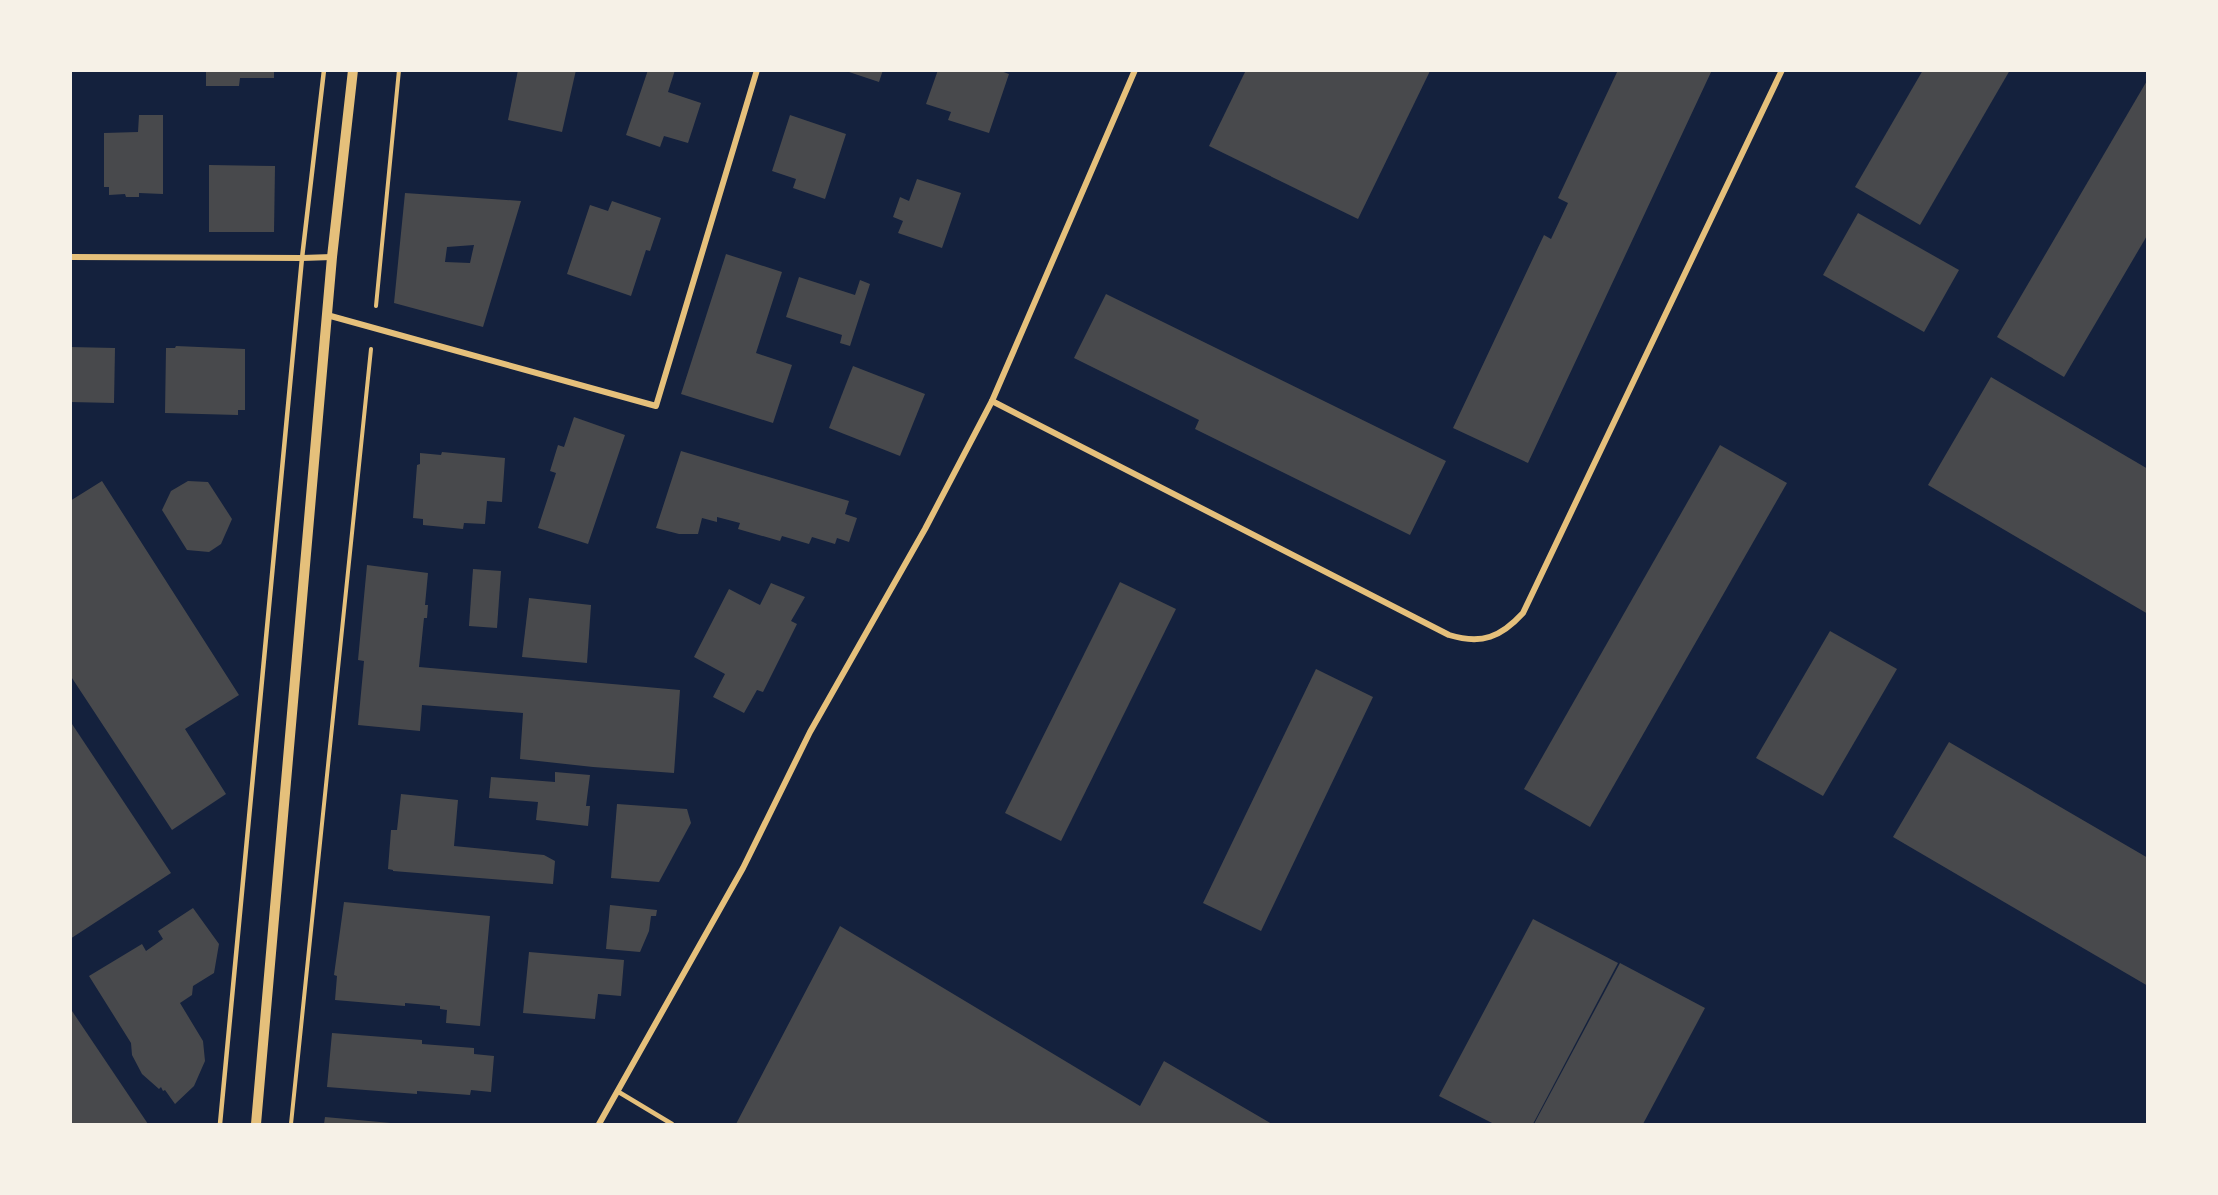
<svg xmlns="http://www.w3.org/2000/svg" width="2218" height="1195" font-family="Roboto,sans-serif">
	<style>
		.building { fill: #48494c; fill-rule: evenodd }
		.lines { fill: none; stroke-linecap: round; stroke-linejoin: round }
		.path { stroke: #e5c07b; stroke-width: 4 }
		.service { stroke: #e5c07b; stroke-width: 4.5 }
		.minor { stroke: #e5c07b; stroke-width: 6 }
		.tertiary { stroke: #e5c07b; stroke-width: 10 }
	</style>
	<rect width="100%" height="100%" fill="#14213d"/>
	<g class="building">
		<polygon points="206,70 274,70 274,78 240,78 239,86 206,86"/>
		<polygon points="518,70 576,70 562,132 508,120"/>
		<polygon points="648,70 675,70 668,92 701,103 688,143 664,136 660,147 626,135"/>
		<polygon points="843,70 883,70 879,82"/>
		<polygon points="938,70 998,70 1009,74 989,133 948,120 951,112 926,104"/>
		<polygon points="1246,70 1430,71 1358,219 1209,146"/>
		<polygon points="1618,70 1712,70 1528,463 1453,428 1544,235 1551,239 1568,203 1558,198"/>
		<polygon points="1923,70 2010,70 1920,225 1855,187"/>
		<polygon points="2148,79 2148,234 2064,377 1997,337"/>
		<polygon points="139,115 163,115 163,194 139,193 139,197 126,197 125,194 109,195 109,187 104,187 104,133 138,132"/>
		<polygon points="790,115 846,134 825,199 793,188 796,179 772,171"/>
		<polygon points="209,165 275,166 274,232 209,232"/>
		<polygon points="917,179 961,193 942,248 898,233 903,221 893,217 900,197 909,201"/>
		<path d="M 405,193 L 521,201 L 483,327 L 394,303 ZM 474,245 L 470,263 L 445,262 L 447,247 Z"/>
		<polygon points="612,201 661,218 650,251 646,250 631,296 567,274 590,205 608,211"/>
		<polygon points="1858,213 1959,270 1924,332 1823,275"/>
		<polygon points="726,254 782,272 756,353 792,365 773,423 681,394"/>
		<polygon points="799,277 855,295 860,280 870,284 850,346 840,343 842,335 786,317"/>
		<polygon points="1106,294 1446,461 1410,535 1195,429 1199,420 1074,358"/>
		<polygon points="176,346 245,349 245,410 238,410 238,415 165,413 166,348 175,348"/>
		<polygon points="70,347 115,348 114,403 70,402"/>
		<polygon points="853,366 925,394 900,456 829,428"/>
		<polygon points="1991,377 2148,469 2148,614 1928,485"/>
		<polygon points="574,417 625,435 588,544 538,528 556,473 550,471 558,445 564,447"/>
		<polygon points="1720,445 1787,483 1590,827 1524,789"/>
		<polygon points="681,451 849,501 845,514 857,518 849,542 837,538 835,544 812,537 809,544 782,536 780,541 738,529 740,523 717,517 717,522 702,518 698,534 679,534 656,528"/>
		<polygon points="442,452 505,458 502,502 487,501 485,524 464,523 463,529 423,525 423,519 413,518 417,465 420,464 420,453 441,455"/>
		<polygon points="102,481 239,695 185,729 226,794 172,830 70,675 70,501"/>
		<polygon points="188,481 208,482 232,519 221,544 209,552 187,550 162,510 171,491"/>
		<polygon points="367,565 428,573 425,605 428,605 427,618 424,618 419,667 680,690 674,773 593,767 520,759 523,713 422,705 420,731 358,725 364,661 358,660"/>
		<polygon points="473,569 501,571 497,628 469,626"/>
		<polygon points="1120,582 1176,609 1061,841 1005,813"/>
		<polygon points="771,583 805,597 791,621 797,624 763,692 757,690 744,713 713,697 725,674 694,657 729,589 760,605"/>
		<polygon points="529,598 591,605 587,663 522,657"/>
		<polygon points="1830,631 1897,669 1823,796 1756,758"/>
		<polygon points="1316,669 1373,697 1261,931 1203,903"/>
		<polygon points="70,721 171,873 70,939"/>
		<polygon points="1949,742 2148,858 2148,986 1893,837"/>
		<polygon points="555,772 590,775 586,806 590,806 588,826 536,820 538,802 489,798 491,777 555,782"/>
		<polygon points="401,794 458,800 454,846 544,855 555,861 553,884 393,871 393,870 388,869 391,830 397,830"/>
		<polygon points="617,804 687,809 691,823 659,882 611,878"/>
		<polygon points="344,902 490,916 480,1026 446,1023 447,1010 440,1009 440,1006 405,1003 405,1006 335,1000 337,976 334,975"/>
		<polygon points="610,905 657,910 656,916 651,916 649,931 640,952 606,949"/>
		<polygon points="193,908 219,944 214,973 193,986 192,995 180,1003 203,1041 205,1061 194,1086 175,1104 165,1090 163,1091 161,1087 159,1089 142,1074 132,1055 131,1043 89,976 142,944 146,951 163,939 158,931"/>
		<polygon points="1533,919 1618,963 1533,1124 1494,1124 1439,1096"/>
		<polygon points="840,926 1140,1106 1164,1061 1272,1124 736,1124"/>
		<polygon points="529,952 624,960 621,996 598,994 595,1019 523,1013"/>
		<polygon points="1620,963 1705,1008 1643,1124 1534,1124"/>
		<polygon points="70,1008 148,1124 70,1124"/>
		<polygon points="332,1033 422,1040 422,1044 474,1048 474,1054 494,1056 491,1092 471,1090 470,1095 417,1091 417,1094 327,1087"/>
		<polygon points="325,1117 391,1123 391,1124 324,1124"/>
	</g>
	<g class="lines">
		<g class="path">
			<polyline points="376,306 399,70"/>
			<polyline points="291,1124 371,349"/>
		</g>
		<g class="service">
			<polyline points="617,1091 672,1124"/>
			<polyline points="220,1124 302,258 324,70"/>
		</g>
		<g class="minor">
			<polyline points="70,257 302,258 332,257"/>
			<polyline points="327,315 656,406 757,70"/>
			<path d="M 992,401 L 1449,635 C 1482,645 1501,637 1523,613 L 1782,70"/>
			<polyline points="599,1124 743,868 810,732 925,529 992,401 1135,70"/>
		</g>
		<polyline class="tertiary" points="256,1124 332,257 353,70"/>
	</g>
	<rect width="2218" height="1195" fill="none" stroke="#f6f1e7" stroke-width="144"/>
</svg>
